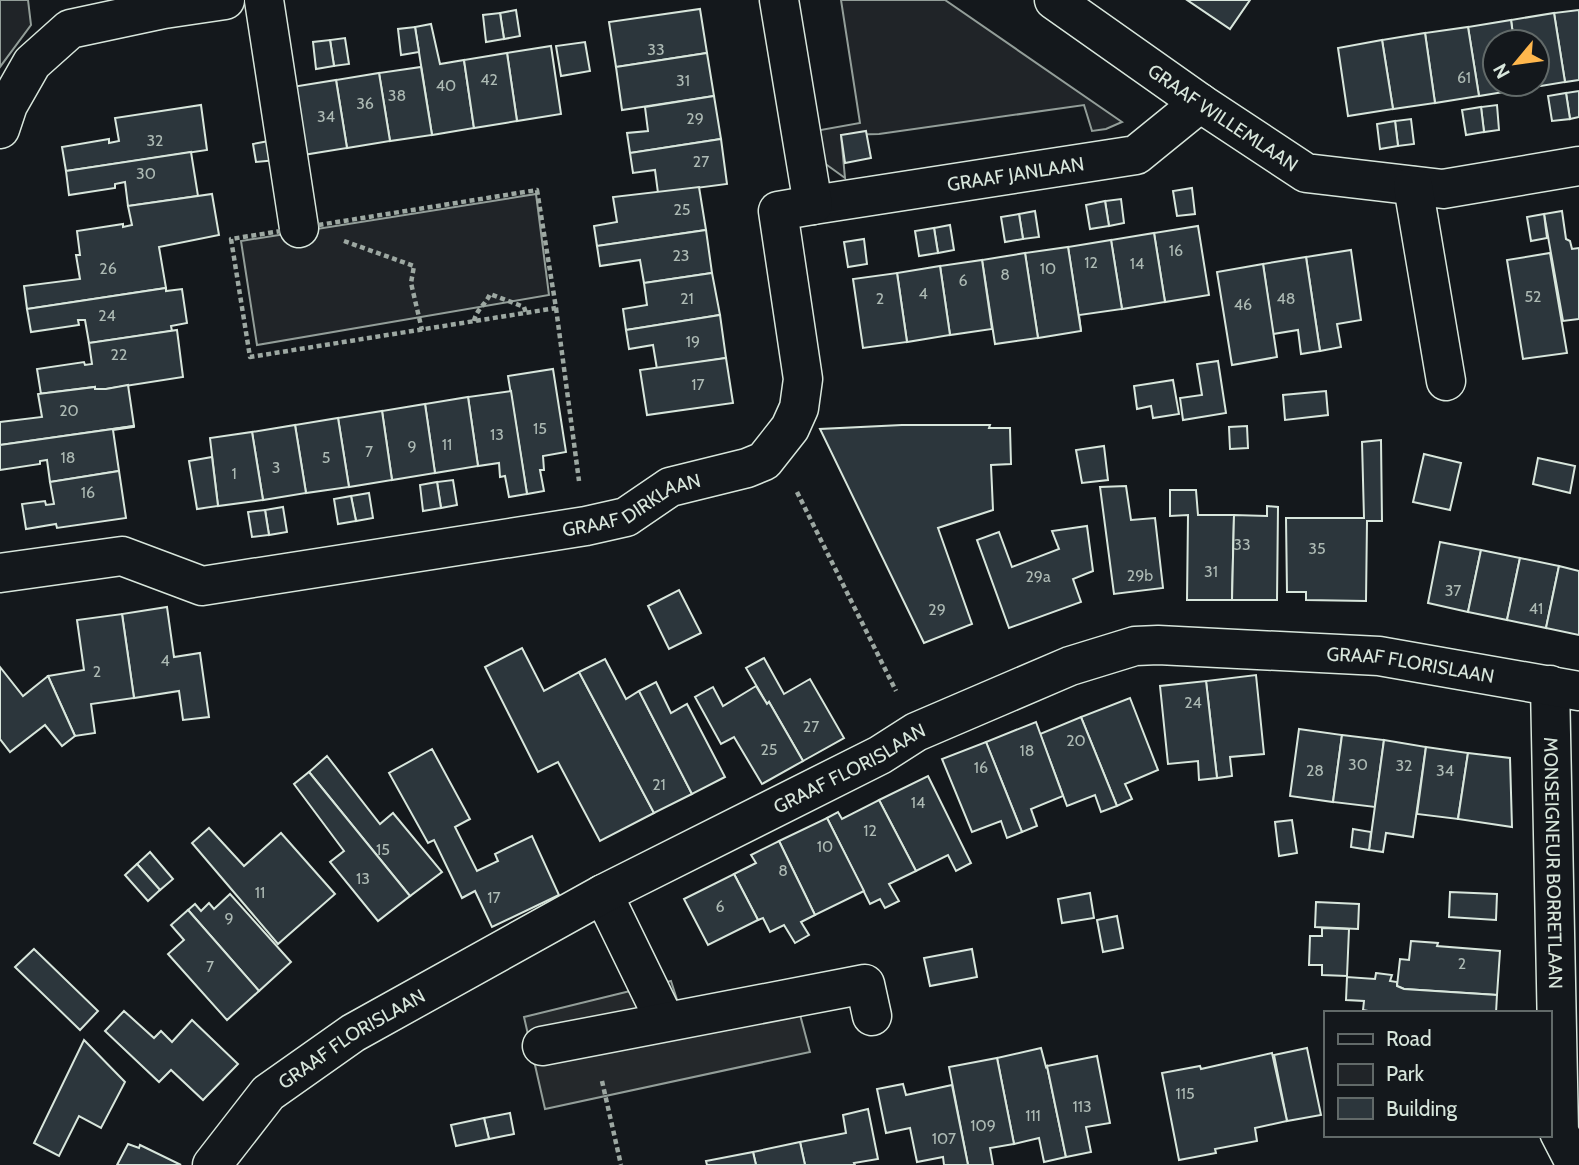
<svg xmlns="http://www.w3.org/2000/svg" width="1579" height="1165" font-family="Cabin,sans-serif">
	<style>
		.green { fill: #202428; stroke: #939e99; stroke-width: 2 }
		.parking { fill: #24282b; stroke: #939e99; stroke-width: 2 }
		.building { fill: #2c363c; stroke: #d8e6dc; stroke-width: 2 }
		.lines { fill: none; stroke-linecap: round; stroke-linejoin: round }
		.minor-casing { stroke: #d8e6dc; stroke-width: 41 }
		.path { stroke: #9da8a2; stroke-width: 4.5; stroke-dasharray: 5 3.5; stroke-linecap: butt }
		.minor { stroke: #14181c; stroke-width: 38 }
		.labels { text-anchor: middle; stroke-width: 5; stroke-linejoin: round; paint-order: stroke }
		.number-label { font-size: 16px; fill: #adbab4 }
		.street-label { font-size: 19px; fill: #d8e6dc; stroke: #14181c }
	</style>
	<rect width="100%" height="100%" fill="#14181c"/>
	<g class="green">
		<polygon points="0,0 28,0 31,25 0,67"/>
		<polygon points="841,0 945,0 1122,122 1106,129 1092,131 1084,105 879,134 841,135 845,178 820,160 815,131 860,123"/>
		<polygon points="536,194 549,295 257,345 241,241"/>
	</g>
	<polygon class="parking" points="671,981 682,1015 795,996 810,1052 545,1109 524,1017"/>
	<g class="building">
		<polygon points="1187,0 1250,0 1230,29"/>
		<polygon points="700,9 707,53 616,67 609,22"/>
		<polygon points="516,10 520,36 504,39 500,13"/>
		<polygon points="1579,10 1579,80 1565,82 1554,13"/>
		<polygon points="500,13 504,39 486,42 483,15"/>
		<polygon points="1554,13 1565,82 1522,89 1521,84 1537,84 1537,42 1514,42 1511,20"/>
		<polygon points="1511,20 1514,42 1495,42 1495,84 1521,84 1522,89 1479,96 1468,27"/>
		<polygon points="431,24 440,64 464,60 474,128 432,135 415,27"/>
		<polygon points="415,27 419,52 401,55 398,29"/>
		<polygon points="1468,27 1479,96 1435,103 1425,33"/>
		<polygon points="1425,33 1435,103 1393,109 1382,40"/>
		<polygon points="345,38 349,64 334,66 330,40"/>
		<polygon points="330,40 334,66 316,69 313,42"/>
		<polygon points="1382,40 1393,109 1348,116 1338,48"/>
		<polygon points="585,42 590,71 561,76 556,46"/>
		<polygon points="551,46 561,114 517,121 507,53"/>
		<polygon points="507,53 517,121 474,128 464,60"/>
		<polygon points="707,53 714,96 622,110 616,67"/>
		<polygon points="421,67 432,135 390,141 379,73"/>
		<polygon points="379,73 390,141 347,148 336,80"/>
		<polygon points="336,80 347,148 303,155 292,87"/>
		<polygon points="1579,91 1579,117 1570,119 1566,93"/>
		<polygon points="1566,93 1570,119 1552,121 1548,96"/>
		<polygon points="714,96 721,139 630,153 627,133 648,131 645,107"/>
		<polygon points="201,105 207,150 66,171 62,147 109,139 109,143 119,141 115,118"/>
		<polygon points="1497,105 1499,130 1484,132 1481,107"/>
		<polygon points="1481,107 1484,132 1466,135 1462,110"/>
		<polygon points="1411,119 1414,144 1398,146 1395,121"/>
		<polygon points="1395,121 1398,146 1380,149 1377,124"/>
		<polygon points="866,131 871,158 845,163 841,135"/>
		<polygon points="721,139 727,184 658,193 655,170 633,173 630,153"/>
		<polygon points="274,140 277,160 256,162 253,144"/>
		<polygon points="191,152 198,196 128,206 125,182 115,184 115,188 69,195 66,171"/>
		<polygon points="699,187 706,230 597,246 594,226 617,222 613,197"/>
		<polygon points="1192,188 1195,214 1177,216 1173,191"/>
		<polygon points="212,194 219,235 159,247 166,288 27,309 24,286 80,279 76,255 80,255 77,231 123,224 123,227 132,225 128,206"/>
		<polygon points="1121,199 1124,223 1109,226 1105,201"/>
		<polygon points="1105,201 1109,226 1090,229 1086,205"/>
		<polygon points="1035,211 1039,237 1023,239 1019,214"/>
		<polygon points="1562,211 1566,239 1570,241 1572,249 1579,248 1579,319 1563,321 1544,214"/>
		<polygon points="1019,214 1023,239 1005,242 1001,217"/>
		<polygon points="1544,214 1547,238 1531,241 1527,217"/>
		<polygon points="950,225 954,250 938,253 934,228"/>
		<polygon points="1198,226 1209,295 1165,302 1154,233"/>
		<polygon points="934,228 938,253 919,256 915,231"/>
		<polygon points="706,230 712,273 644,283 640,260 600,266 597,246"/>
		<polygon points="1154,233 1165,302 1122,309 1111,240"/>
		<polygon points="864,239 867,264 848,267 844,242"/>
		<polygon points="1111,240 1122,309 1079,315 1081,331 1068,247"/>
		<polygon points="1068,247 1081,331 1038,338 1025,253"/>
		<polygon points="1351,250 1361,320 1337,324 1341,347 1320,351 1306,257"/>
		<polygon points="1025,253 1038,338 995,344 982,260"/>
		<polygon points="1550,253 1567,353 1523,359 1507,260"/>
		<polygon points="1306,257 1320,351 1301,354 1298,330 1273,334 1263,264"/>
		<polygon points="982,260 992,329 950,335 940,266"/>
		<polygon points="1263,264 1277,357 1232,365 1217,272"/>
		<polygon points="940,266 950,335 907,342 897,273"/>
		<polygon points="712,273 720,315 626,330 623,309 647,305 644,283"/>
		<polygon points="897,273 907,342 863,348 853,279"/>
		<polygon points="166,288 166,291 182,289 187,323 171,326 172,331 89,343 85,320 78,320 79,325 31,332 27,309"/>
		<polygon points="720,315 726,358 657,369 653,345 629,349 626,330"/>
		<polygon points="177,330 183,377 106,389 95,389 95,387 38,394 41,394 37,369 84,362 85,365 92,364 89,343"/>
		<polygon points="726,358 733,403 647,415 640,370"/>
		<polygon points="1218,361 1226,413 1183,420 1180,398 1202,395 1197,364"/>
		<polygon points="553,369 566,452 543,456 544,470 540,470 544,491 527,494 508,376"/>
		<polygon points="1173,380 1179,414 1153,418 1151,406 1137,409 1134,386"/>
		<polygon points="128,385 134,426 0,445 0,422 42,417 38,394 95,387 95,389 106,389"/>
		<polygon points="511,391 527,494 509,497 505,476 500,477 499,463 478,466 468,397"/>
		<polygon points="1326,391 1328,415 1285,420 1283,395"/>
		<polygon points="468,397 478,466 435,473 425,404"/>
		<polygon points="425,404 435,473 392,480 382,411"/>
		<polygon points="382,411 392,480 349,487 338,418"/>
		<polygon points="338,418 349,487 306,493 295,425"/>
		<polygon points="295,425 306,493 263,500 252,432"/>
		<polygon points="902,425 990,425 989,428 1010,428 1011,464 991,465 993,510 938,528 972,624 924,643 820,429"/>
		<polygon points="134,426 134,427 113,430 119,471 50,482 47,460 40,461 40,464 0,470 0,445"/>
		<polygon points="1247,426 1248,448 1230,449 1229,427"/>
		<polygon points="252,432 263,500 218,506 210,438"/>
		<polygon points="1381,440 1382,521 1367,521 1366,601 1306,600 1306,592 1287,592 1286,518 1364,518 1362,442"/>
		<polygon points="1104,446 1108,480 1082,483 1076,450"/>
		<polygon points="1424,454 1461,463 1450,510 1413,502"/>
		<polygon points="212,457 218,506 197,509 189,461"/>
		<polygon points="1538,458 1575,466 1570,493 1533,484"/>
		<polygon points="119,471 126,518 57,528 56,524 26,529 22,504 45,501 46,505 54,504 50,482"/>
		<polygon points="453,480 457,505 441,508 437,482"/>
		<polygon points="437,482 441,508 423,511 420,485"/>
		<polygon points="1126,486 1131,520 1155,518 1163,588 1114,594 1100,487"/>
		<polygon points="1170,490 1196,490 1198,515 1234,515 1232,600 1187,600 1188,515 1170,516"/>
		<polygon points="369,493 373,518 356,521 351,496"/>
		<polygon points="351,496 356,521 338,524 334,499"/>
		<polygon points="1267,506 1278,507 1277,600 1232,600 1234,515 1267,516"/>
		<polygon points="283,507 287,532 269,535 265,510"/>
		<polygon points="265,510 269,535 252,537 248,512"/>
		<polygon points="1087,526 1093,571 1073,579 1081,602 1009,628 977,540 999,532 1012,567 1059,549 1052,531"/>
		<polygon points="1440,542 1481,550 1468,612 1428,603"/>
		<polygon points="1481,550 1520,558 1507,620 1468,612"/>
		<polygon points="1520,558 1559,566 1546,628 1507,620"/>
		<polygon points="1559,566 1579,571 1579,635 1546,628"/>
		<polygon points="679,590 701,633 669,649 648,606"/>
		<polygon points="167,607 174,657 200,653 209,717 183,720 179,691 134,698 122,614"/>
		<polygon points="122,614 134,698 91,704 95,733 75,736 48,676 84,670 77,620"/>
		<polygon points="522,648 544,691 579,672 654,813 600,841 558,762 538,772 485,667"/>
		<polygon points="764,658 784,694 810,679 844,738 803,761 769,702 767,704 746,668"/>
		<polygon points="605,659 626,699 639,691 692,794 654,813 579,672"/>
		<polygon points="0,667 23,696 48,676 75,736 62,746 45,725 10,752 0,739"/>
		<polygon points="1256,675 1264,754 1230,757 1232,776 1217,778 1206,681"/>
		<polygon points="1206,681 1217,778 1199,780 1198,761 1168,764 1160,686"/>
		<polygon points="656,682 671,713 687,704 725,777 692,794 639,691"/>
		<polygon points="756,686 767,704 769,702 803,761 762,784 734,737 721,744 695,697 713,687 723,706"/>
		<polygon points="1130,698 1158,770 1125,784 1132,799 1117,806 1081,717"/>
		<polygon points="1081,717 1117,806 1101,812 1095,795 1067,806 1040,734"/>
		<polygon points="1036,722 1063,796 1031,809 1037,826 1022,832 986,742"/>
		<polygon points="1299,729 1342,735 1333,802 1290,796"/>
		<polygon points="1342,735 1384,740 1375,807 1333,802"/>
		<polygon points="1384,740 1426,747 1413,837 1386,833 1383,852 1369,850"/>
		<polygon points="986,742 1022,832 1007,838 1001,821 972,832 942,759"/>
		<polygon points="1426,747 1468,753 1458,819 1417,814"/>
		<polygon points="432,749 470,819 455,827 477,871 498,861 495,854 532,836 559,895 492,927 475,891 462,898 434,840 428,843 389,773"/>
		<polygon points="1468,753 1510,758 1512,827 1458,819"/>
		<polygon points="327,756 380,824 393,813 442,872 410,896 309,772"/>
		<polygon points="309,772 410,896 378,921 330,862 344,851 294,784"/>
		<polygon points="928,776 971,863 956,871 948,855 916,871 879,800"/>
		<polygon points="879,800 916,871 889,884 899,901 885,908 880,899 870,904 827,818 838,812 842,819"/>
		<polygon points="827,818 864,891 815,915 779,841"/>
		<polygon points="1292,820 1297,853 1279,856 1275,822"/>
		<polygon points="209,828 244,866 281,833 335,894 278,944 192,843"/>
		<polygon points="1353,829 1371,832 1369,850 1351,847"/>
		<polygon points="779,841 815,915 801,922 809,935 795,943 784,925 770,932 763,918 758,920 734,874 756,863 751,855"/>
		<polygon points="150,852 173,879 160,890 137,864"/>
		<polygon points="137,864 160,890 148,901 125,875"/>
		<polygon points="734,874 758,920 708,945 684,899"/>
		<polygon points="1450,892 1497,894 1496,920 1449,917"/>
		<polygon points="1090,893 1094,918 1062,923 1058,899"/>
		<polygon points="230,894 291,962 259,991 188,910 195,904 201,911 209,903 214,909"/>
		<polygon points="1316,902 1359,904 1358,929 1315,927"/>
		<polygon points="188,910 259,991 227,1020 168,954 184,940 171,925"/>
		<polygon points="1117,916 1123,948 1103,952 1097,920"/>
		<polygon points="1322,928 1349,929 1347,976 1322,975 1322,965 1309,965 1310,936 1322,936"/>
		<polygon points="1411,941 1438,943 1437,946 1500,951 1497,995 1404,989 1397,986 1400,959 1409,960"/>
		<polygon points="34,949 98,1011 80,1030 15,967"/>
		<polygon points="972,949 977,977 930,986 924,958"/>
		<polygon points="1376,973 1392,975 1390,981 1397,982 1397,986 1404,989 1497,995 1496,1013 1378,1013 1363,1010 1364,1001 1346,1000 1347,977 1375,979"/>
		<polygon points="124,1011 154,1038 161,1031 172,1042 192,1020 238,1064 203,1100 171,1070 159,1082 105,1031"/>
		<polygon points="84,1040 125,1082 101,1128 79,1116 59,1156 34,1143"/>
		<polygon points="1041,1048 1046,1067 1047,1066 1066,1157 1044,1162 1039,1138 1014,1144 997,1058"/>
		<polygon points="1307,1048 1321,1115 1287,1121 1274,1055"/>
		<polygon points="1272,1053 1287,1121 1255,1128 1257,1141 1215,1149 1216,1153 1179,1160 1162,1073 1200,1066 1201,1069"/>
		<polygon points="1097,1056 1110,1123 1086,1127 1091,1152 1066,1157 1047,1066"/>
		<polygon points="997,1058 1014,1144 990,1148 993,1165 968,1165 949,1067"/>
		<polygon points="903,1084 906,1095 952,1085 968,1165 944,1165 943,1157 917,1162 910,1128 886,1133 877,1089"/>
		<polygon points="868,1109 878,1159 854,1163 855,1165 805,1165 800,1142 846,1133 843,1115"/>
		<polygon points="510,1113 514,1134 489,1139 484,1118"/>
		<polygon points="484,1118 489,1139 456,1146 451,1125"/>
		<polygon points="800,1142 805,1165 756,1165 753,1152"/>
		<polygon points="128,1144 139,1148 140,1145 181,1165 117,1165"/>
		<polygon points="753,1152 756,1165 707,1165 706,1161"/>
	</g>
	<g class="lines">
		<g class="minor-casing">
			<g id="minor">
				<polyline points="264,0 299,228"/>
				<path id="s1" d="M 1054,0 L 1200,103 L 1306,173 L 1443,189 L 1579,166"/>
				<polyline points="0,129 8,105 32,63 70,29 164,9 225,0"/>
				<polyline points="1413,186 1446,381"/>
				<path id="s2" d="M 813,205 L 1136,155 L 1200,103"/>
				<path id="s3" d="M 0,573 L 122,556 L 202,586 L 586,526 L 626,517 L 670,487 L 747,468 L 764,461 L 790,428 L 799,408 L 803,379 L 778,211 L 813,205 L 779,0"/>
				<path id="s4" d="M 1550,685 L 1559,1132 L 1576,1165"/>
				<polyline points="603,894 665,1021"/>
				<polyline points="542,1046 865,984 872,1016"/>
				<path id="s5" d="M 212,1165 L 268,1093 L 353,1033 L 603,894 L 880,755 L 916,732 L 1070,666 L 1135,646 L 1158,645 L 1379,656 L 1579,691"/>
			</g>
		</g>
		<g class="path">
			<polygon points="537,190 556,308 250,357 231,239"/>
			<polyline points="344,241 414,266 411,283 422,330"/>
			<polyline points="556,308 579,481"/>
			<path d="M 474,321 C 476,310 486,304 490,294 L 524,307 L 526,313"/>
			<polyline points="797,492 896,691"/>
			<polyline points="602,1081 621,1165"/>
		</g>
		<use href="#minor" class="minor"/>
	</g>
	<g class="labels">
		<g class="number-label">
			<text x="656" y="55">33</text>
			<text x="1464" y="83">61</text>
			<text x="489" y="85">42</text>
			<text x="683" y="86">31</text>
			<text x="446" y="91">40</text>
			<text x="397" y="101">38</text>
			<text x="365" y="109">36</text>
			<text x="326" y="122">34</text>
			<text x="695" y="124">29</text>
			<text x="155" y="146">32</text>
			<text x="701" y="167">27</text>
			<text x="146" y="179">30</text>
			<text x="682" y="215">25</text>
			<text x="1176" y="256">16</text>
			<text x="681" y="261">23</text>
			<text x="1091" y="268">12</text>
			<text x="1137" y="269">14</text>
			<text x="108" y="274">26</text>
			<text x="1048" y="274">10</text>
			<text x="1005" y="280">8</text>
			<text x="963" y="286">6</text>
			<text x="923" y="299">4</text>
			<text x="1533" y="302">52</text>
			<text x="687" y="304">21</text>
			<text x="880" y="304">2</text>
			<text x="1286" y="304">48</text>
			<text x="1243" y="310">46</text>
			<text x="107" y="321">24</text>
			<text x="693" y="347">19</text>
			<text x="119" y="360">22</text>
			<text x="698" y="390">17</text>
			<text x="69" y="416">20</text>
			<text x="540" y="434">15</text>
			<text x="497" y="440">13</text>
			<text x="447" y="450">11</text>
			<text x="412" y="452">9</text>
			<text x="369" y="457">7</text>
			<text x="68" y="463">18</text>
			<text x="326" y="463">5</text>
			<text x="276" y="473">3</text>
			<text x="234" y="479">1</text>
			<text x="88" y="498">16</text>
			<text x="1242" y="550">33</text>
			<text x="1317" y="554">35</text>
			<text x="1211" y="577">31</text>
			<text x="1140" y="581">29b</text>
			<text x="1038" y="582">29a</text>
			<text x="1453" y="596">37</text>
			<text x="1536" y="614">41</text>
			<text x="937" y="615">29</text>
			<text x="165" y="666">4</text>
			<text x="97" y="677">2</text>
			<text x="1193" y="708">24</text>
			<text x="811" y="732">27</text>
			<text x="1076" y="746">20</text>
			<text x="769" y="755">25</text>
			<text x="1027" y="756">18</text>
			<text x="1358" y="770">30</text>
			<text x="1404" y="771">32</text>
			<text x="981" y="773">16</text>
			<text x="1315" y="776">28</text>
			<text x="1445" y="776">34</text>
			<text x="659" y="790">21</text>
			<text x="918" y="808">14</text>
			<text x="870" y="836">12</text>
			<text x="825" y="852">10</text>
			<text x="383" y="855">15</text>
			<text x="783" y="876">8</text>
			<text x="363" y="884">13</text>
			<text x="260" y="898">11</text>
			<text x="494" y="903">17</text>
			<text x="720" y="912">6</text>
			<text x="229" y="924">9</text>
			<text x="1462" y="969">2</text>
			<text x="210" y="972">7</text>
			<text x="1185" y="1099">115</text>
			<text x="1082" y="1112">113</text>
			<text x="1033" y="1121">111</text>
			<text x="983" y="1131">109</text>
			<text x="944" y="1144">107</text>
		</g>
		<g class="street-label">
			<text dy="7" stroke="none"><textPath href="#s1" startOffset="206">GRAAF WILLEMLAAN</textPath></text>
			<text dy="7" stroke="none"><textPath href="#s2" startOffset="205">GRAAF JANLAAN</textPath></text>
			<text dy="7" stroke="none"><textPath href="#s3" startOffset="648">GRAAF DIRKLAAN</textPath></text>
			<text dy="7" stroke="none"><textPath href="#s5" startOffset="1346">GRAAF FLORISLAAN</textPath></text>
			<text dy="7" stroke="none"><textPath href="#s5" startOffset="758">GRAAF FLORISLAAN</textPath></text>
			<text dy="7" stroke="none"><textPath href="#s4" startOffset="178">MONSEIGNEUR BORRETLAAN</textPath></text>
			<text dy="7" stroke="none"><textPath href="#s5" startOffset="191">GRAAF FLORISLAAN</textPath></text>
		</g>
	</g>
	<rect x="1324" y="1011" width="228" height="126" fill="#14181c" stroke="#626a69" stroke-width="2"/>
	<rect x="1338" y="1034" width="35" height="10" fill="#14181c" stroke="#626a69" stroke-width="2"/>
	<text x="1386" y="1046" font-size="21" fill="#d8e6dc">Road</text>
	<rect x="1338" y="1064" width="35" height="21" fill="#202428" stroke="#626a69" stroke-width="2"/>
	<text x="1386" y="1081" font-size="21" fill="#d8e6dc">Park</text>
	<rect x="1338" y="1098" width="35" height="21" fill="#2c363c" stroke="#626a69" stroke-width="2"/>
	<text x="1386" y="1116" font-size="21" fill="#d8e6dc">Building</text>
	<g transform="translate(1516 63) rotate(241)"><circle r="33" fill="#14181c" stroke="#626a69" stroke-width="2"/>
	<path d="M0-5L12 26L0 18L-12 26Z" fill="#ffb74d"/>
	<text y="-10" font-size="19" font-weight="bold" text-anchor="middle" fill="#d8e6dc">N</text>
	</g>
</svg>
